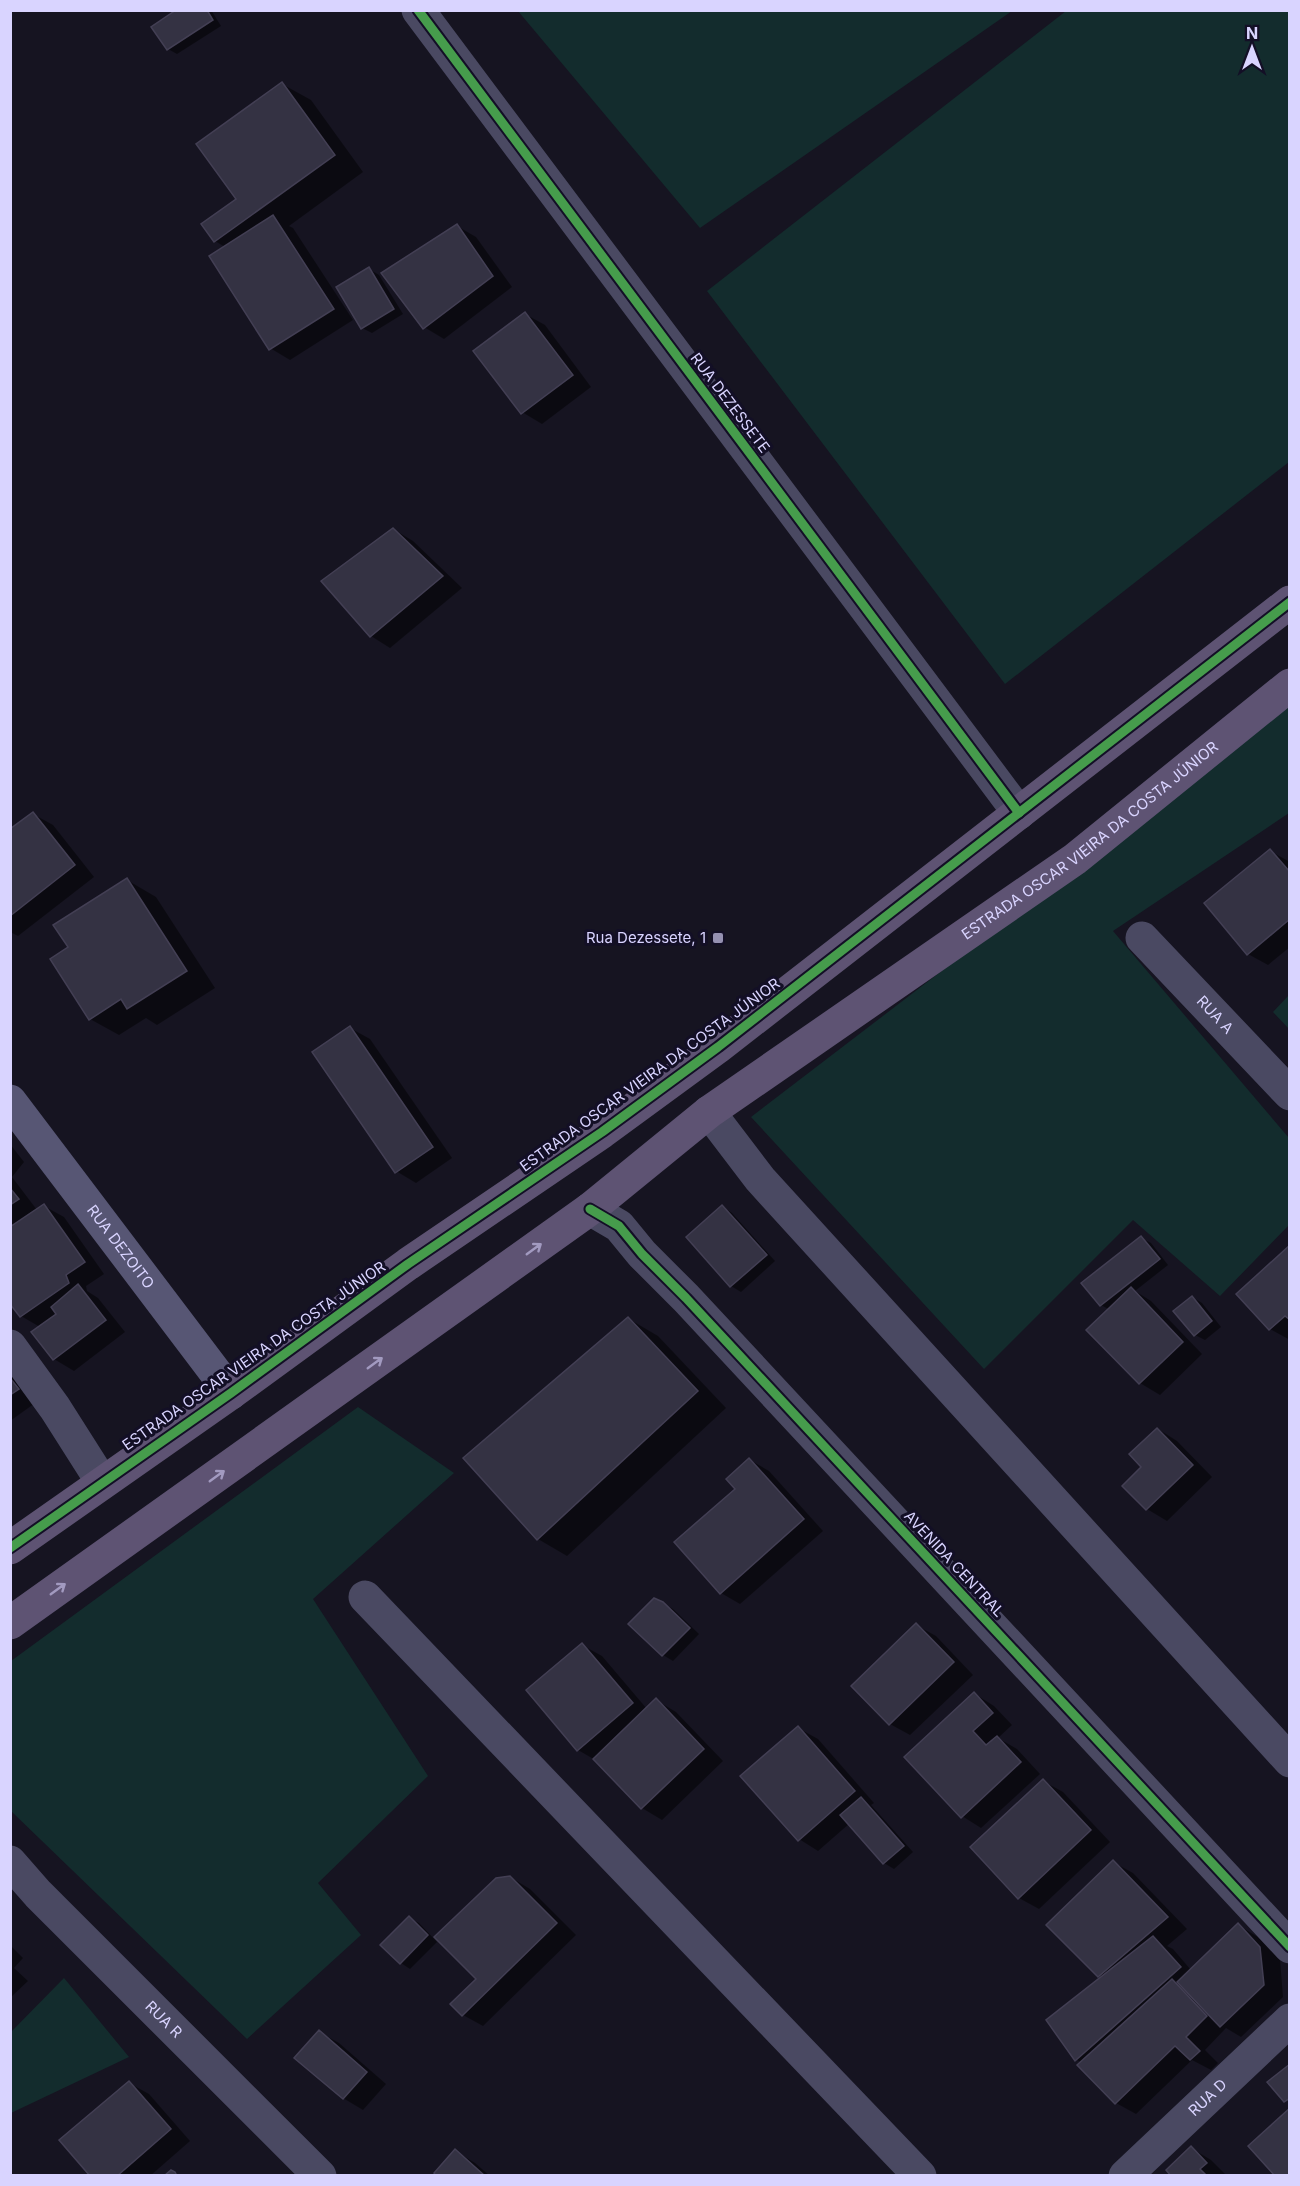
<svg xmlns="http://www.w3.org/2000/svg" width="1300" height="2186" font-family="Inter,sans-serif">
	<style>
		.green { fill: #132c2d }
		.shadow { fill: #0007 }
		.building { fill: #343243; stroke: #433f54; stroke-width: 1.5 }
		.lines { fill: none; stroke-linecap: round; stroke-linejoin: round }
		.minor { stroke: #4a4962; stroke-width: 33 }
		.secondary { stroke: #575674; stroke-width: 33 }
		.primary { stroke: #5e5373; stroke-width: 33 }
		.cycleway-casing { stroke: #130f26; stroke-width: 13 }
		.cycleway { stroke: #469c4c; stroke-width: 9 }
		.oneway { stroke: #a29ac0 }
		.poi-dot { fill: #9591b1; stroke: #130f26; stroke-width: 2 }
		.labels { text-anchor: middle; stroke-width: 6; stroke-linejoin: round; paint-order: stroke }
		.street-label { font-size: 15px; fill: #d9d4ff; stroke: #130f26 }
		.poi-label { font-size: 15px; fill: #d9d4ff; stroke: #130f26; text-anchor: end }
	</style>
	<rect width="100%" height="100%" fill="#161421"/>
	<g class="green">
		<polygon points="518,11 1012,11 700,228"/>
		<polygon points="1066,11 1289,11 1289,462 1005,684 707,291"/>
		<polygon points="1289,705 1289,813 1113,931 1289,1138 1289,1225 1220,1296 1133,1220 984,1369 751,1117"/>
		<polygon points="1289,995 1289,1029 1273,1012"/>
		<polygon points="358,1407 454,1473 313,1599 428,1776 318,1883 361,1935 247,2039 11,1811 11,1661"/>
		<polygon points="64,1978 129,2057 11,2113 11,2032"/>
	</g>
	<g class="shadow">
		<polygon points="179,10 211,10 221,26 177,54 168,49"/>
		<polygon points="282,84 311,100 363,172 289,226 293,228 353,320 290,360 270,348 225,247 215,241 238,199"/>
		<polygon points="457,226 476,237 512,287 444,339 424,327"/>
		<polygon points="369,269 379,275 403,314 372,333 362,328"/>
		<polygon points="525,314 545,325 591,387 542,424 522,412"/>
		<polygon points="393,529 413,541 462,588 390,648 371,636"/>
		<polygon points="33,814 53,825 94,877 18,936 10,932 10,831"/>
		<polygon points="1270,851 1290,862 1290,947 1268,965 1248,954"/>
		<polygon points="127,880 156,897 215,988 157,1025 146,1018 119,1035 90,1019 70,948"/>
		<polygon points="350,1028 370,1039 452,1158 416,1183 396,1171"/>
		<polygon points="10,1144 24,1162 12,1177 37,1210 44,1206 64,1217 104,1274 86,1286 87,1291 98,1298 125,1332 74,1371 54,1359 33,1332 40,1327 21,1316 10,1301"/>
		<polygon points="723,1207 732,1213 775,1261 741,1292 731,1286 688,1237"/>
		<polygon points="1141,1238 1151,1243 1168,1265 1135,1291 1151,1301 1202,1354 1160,1395 1140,1383 1110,1310 1101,1305"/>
		<polygon points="1290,1247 1290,1340 1270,1329"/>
		<polygon points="1192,1297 1202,1303 1221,1327 1205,1340 1195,1335"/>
		<polygon points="629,1319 658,1336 726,1408 567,1556 538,1539"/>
		<polygon points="10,1366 38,1401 10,1421"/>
		<polygon points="1158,1429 1177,1441 1212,1477 1167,1521 1147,1509 1124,1486 1143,1467"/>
		<polygon points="750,1460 769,1471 823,1531 740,1604 721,1593 737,1489"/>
		<polygon points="662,1603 673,1609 699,1634 673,1661 663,1655 631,1624"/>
		<polygon points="916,1625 936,1636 973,1675 910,1735 890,1724"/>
		<polygon points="582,1645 602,1656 647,1709 656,1700 676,1712 723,1761 662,1820 642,1808 597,1761 578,1750"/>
		<polygon points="975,1694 994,1706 1012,1725 998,1738 1017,1749 1040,1774 981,1828 962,1816"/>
		<polygon points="798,1728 818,1739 874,1803 871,1805 913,1852 894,1869 884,1863 850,1823 818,1851 799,1839"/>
		<polygon points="1043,1781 1063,1792 1110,1842 1039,1909 1019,1898"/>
		<polygon points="1113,1862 1133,1873 1187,1929 1167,1946 1173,1949 1191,1970 1238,1925 1258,1937 1280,1959 1283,1997 1241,2037 1226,2028 1205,2050 1218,2063 1211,2070 1192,2060 1136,2114 1116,2103 1082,2063 1076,2059 1102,1978 1099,1976"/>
		<polygon points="510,1877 530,1889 576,1935 483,2026 463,2015 478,1979"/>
		<polygon points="409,1918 419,1923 437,1942 410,1969 401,1963 382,1945"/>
		<polygon points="10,1945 23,1958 14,1968 28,1981 10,1998"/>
		<polygon points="319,2032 339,2043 386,2084 363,2110 343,2098"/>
		<polygon points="129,2083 149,2094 190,2141 150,2176 92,2176"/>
		<polygon points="1191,2148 1211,2160 1226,2175 1173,2176"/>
		<polygon points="455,2151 475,2163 490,2176 438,2176"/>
	</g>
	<g class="building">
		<polygon points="176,10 207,10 213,20 167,50 151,27"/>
		<polygon points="282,82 335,155 214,242 201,224 236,199 196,144"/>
		<polygon points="273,215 334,309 269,350 209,256"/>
		<polygon points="457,224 493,276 423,329 381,273"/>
		<polygon points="369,267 394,309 361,329 336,287"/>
		<polygon points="525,312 573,375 521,414 473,351"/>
		<polygon points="393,528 443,576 370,637 321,581"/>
		<polygon points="33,812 75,865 10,916 10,829"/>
		<polygon points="1270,849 1290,872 1290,919 1247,955 1204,903"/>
		<polygon points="127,878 187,971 127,1009 121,999 89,1020 50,959 68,947 53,925"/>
		<polygon points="350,1026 433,1147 395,1173 312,1052"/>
		<polygon points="10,1188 19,1199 10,1205"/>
		<polygon points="44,1204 85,1262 66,1275 69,1283 20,1317 10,1304 10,1227"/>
		<polygon points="722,1205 767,1255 730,1287 686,1237"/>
		<polygon points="1141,1236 1160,1259 1100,1306 1081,1283"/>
		<polygon points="1290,1245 1290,1320 1285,1316 1269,1330 1236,1294"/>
		<polygon points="78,1284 106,1320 53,1360 31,1332 56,1314 51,1307"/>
		<polygon points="1131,1287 1183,1342 1139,1384 1086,1330"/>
		<polygon points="1192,1296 1212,1321 1194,1336 1173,1311"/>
		<polygon points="628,1317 698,1391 537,1540 463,1458"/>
		<polygon points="10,1378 19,1389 10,1395"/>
		<polygon points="1157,1428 1193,1465 1146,1510 1122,1486 1141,1467 1129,1454"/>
		<polygon points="749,1458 804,1519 720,1594 674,1542 735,1489 726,1479"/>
		<polygon points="654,1598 663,1602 690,1628 662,1656 628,1624"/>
		<polygon points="916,1623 954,1662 889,1725 851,1686"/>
		<polygon points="582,1643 633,1703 577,1751 526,1690"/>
		<polygon points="974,1692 993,1713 973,1731 986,1745 997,1736 1021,1762 961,1818 904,1757"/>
		<polygon points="656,1698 704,1749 641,1809 593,1759"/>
		<polygon points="798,1726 855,1791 798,1841 740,1776"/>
		<polygon points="1043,1779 1091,1830 1018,1899 970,1847"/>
		<polygon points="861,1797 904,1846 883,1864 840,1815"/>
		<polygon points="1113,1860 1168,1917 1098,1977 1046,1925"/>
		<polygon points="510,1876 557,1923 462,2016 450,2004 476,1979 434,1937 496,1878"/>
		<polygon points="409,1916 428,1935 400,1964 380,1945"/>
		<polygon points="1238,1923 1260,1947 1264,1985 1220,2027 1177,1982"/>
		<polygon points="1153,1936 1181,1967 1075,2061 1046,2020"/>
		<polygon points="1172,1979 1207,2016 1186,2037 1200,2051 1190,2060 1175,2046 1115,2104 1077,2065"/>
		<polygon points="319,2030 367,2072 343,2099 294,2058"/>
		<polygon points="1290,2064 1290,2098 1284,2102 1267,2082"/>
		<polygon points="129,2081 171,2129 117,2176 90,2176 59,2140"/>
		<polygon points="1290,2108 1290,2176 1275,2176 1248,2146"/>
		<polygon points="1191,2146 1207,2163 1200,2169 1207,2176 1171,2176 1166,2170"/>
		<polygon points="455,2149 485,2176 436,2176 434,2173"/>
		<polygon points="171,2170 175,2172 177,2176 164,2176"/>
	</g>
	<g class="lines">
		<g class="minor">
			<polyline points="418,10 1019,813"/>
			<path id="s1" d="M 1142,938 L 1290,1094"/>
			<polyline points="709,1112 760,1179 1290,1761"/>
			<polyline points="590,1209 619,1226 642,1254 686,1298 1290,1947"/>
			<polyline points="10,1346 55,1408 102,1482"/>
			<polyline points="365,1597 920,2176"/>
			<path id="s2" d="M 10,1862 L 38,1894 L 320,2176"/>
			<path id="s3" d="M 1125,2176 L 1290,2020"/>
		</g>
		<path class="secondary" id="s4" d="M 10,1101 L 231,1393"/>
		<g class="primary">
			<polyline points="10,1548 231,1393 408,1264 602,1132 718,1047 1290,602"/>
			<path id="s5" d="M 10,1623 L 590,1209 L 709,1112 L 1075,859 L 1290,685"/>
		</g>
		<g class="cycleway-casing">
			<g id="cycleway">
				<polyline points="418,10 1019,813"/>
				<polyline points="590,1209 619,1226 642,1254 686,1298 1290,1947"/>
				<polyline points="10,1548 231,1393 408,1264 602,1132 718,1047 1290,602"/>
			</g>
		</g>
		<use href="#cycleway" class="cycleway"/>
	</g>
	<defs><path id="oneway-shaft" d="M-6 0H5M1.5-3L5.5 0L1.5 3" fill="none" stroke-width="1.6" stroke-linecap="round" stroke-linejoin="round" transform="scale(1.5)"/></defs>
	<g class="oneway">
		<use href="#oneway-shaft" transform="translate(534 1249) rotate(-36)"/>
		<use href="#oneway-shaft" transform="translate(375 1363) rotate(-36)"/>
		<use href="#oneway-shaft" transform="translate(217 1476) rotate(-36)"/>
		<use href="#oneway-shaft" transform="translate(58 1589) rotate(-36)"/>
	</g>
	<rect class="poi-dot" x="712" y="932" width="12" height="12" rx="3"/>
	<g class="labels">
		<g class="street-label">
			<text transform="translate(730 403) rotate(53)" y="5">RUA DEZESSETE</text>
			<text dy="5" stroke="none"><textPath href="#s5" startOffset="1334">ESTRADA OSCAR VIEIRA DA COSTA JÚNIOR</textPath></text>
			<text dy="5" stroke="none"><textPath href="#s1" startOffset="106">RUA A</textPath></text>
			<text transform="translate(650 1075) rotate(-36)" y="5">ESTRADA OSCAR VIEIRA DA COSTA JÚNIOR</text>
			<text dy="5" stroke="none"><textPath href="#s4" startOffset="183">RUA DEZOITO</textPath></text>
			<text transform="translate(254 1356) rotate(-35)" y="5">ESTRADA OSCAR VIEIRA DA COSTA JÚNIOR</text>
			<text transform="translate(954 1564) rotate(47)" y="5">AVENIDA CENTRAL</text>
			<text dy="5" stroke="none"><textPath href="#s2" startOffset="220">RUA R</textPath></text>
			<text dy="5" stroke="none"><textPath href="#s3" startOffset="114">RUA D</textPath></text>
		</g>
		<g class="poi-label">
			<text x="706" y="943">Rua Dezessete, 1</text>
		</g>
	</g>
	<rect width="1300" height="2186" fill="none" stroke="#d9d4ff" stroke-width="24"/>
	<g transform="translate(1252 48)" stroke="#130f26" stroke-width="4.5" paint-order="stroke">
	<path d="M0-4.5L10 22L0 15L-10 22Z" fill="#d9d4ff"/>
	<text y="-9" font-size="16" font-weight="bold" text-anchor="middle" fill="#d9d4ff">N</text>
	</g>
</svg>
